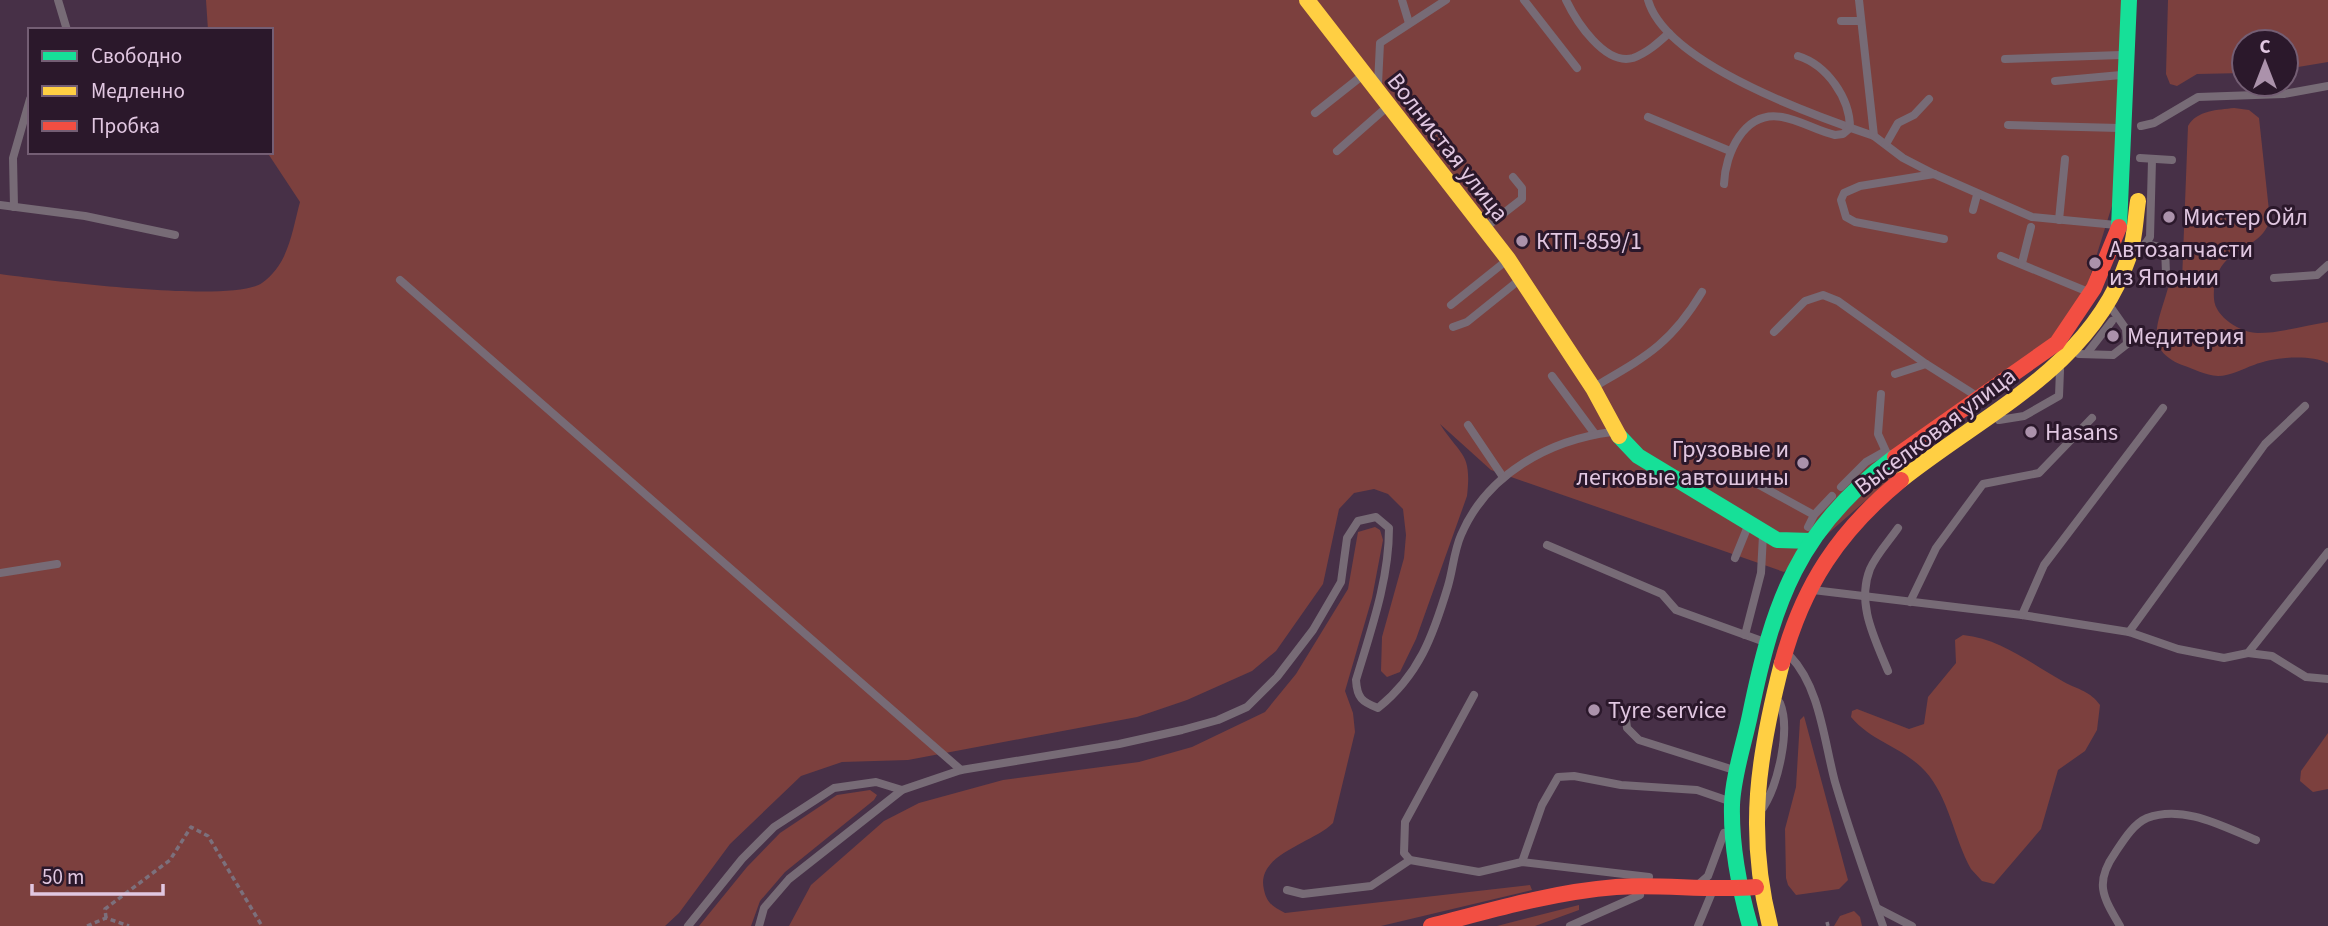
<svg xmlns="http://www.w3.org/2000/svg" width="2328" height="926" font-family="'Source Sans 3',sans-serif">
	<style>
		.green { fill: #7c403e }
		.lines { fill: none; stroke-linecap: round; stroke-linejoin: round }
		.path { stroke: #7c707c; stroke-width: 3.5; stroke-dasharray: 5 3.5; stroke-linecap: butt }
		.lane { stroke: #776b76; stroke-width: 8 }
		.fast { stroke: #16e098; stroke-width: 16 }
		.slow { stroke: #ffcf43; stroke-width: 16 }
		.jam { stroke: #f24e42; stroke-width: 16 }
		.poi-dot { fill: #ab92ab; stroke: #2b182b; stroke-width: 2.5 }
		.labels { text-anchor: middle; stroke-width: 6; stroke-linejoin: round; paint-order: stroke }
		.street-label { font-size: 24px; fill: #e1c7e1; stroke: #2b182b }
		.poi-label { font-size: 24px; fill: #e1c7e1; stroke: #2b182b; text-anchor: start }
	</style>
	<rect width="100%" height="100%" fill="#473047"/>
	<g class="green">
		<path d="M 206,0 L 2127,0 L 2120,180 L 2078,315 L 1784,572 L 1491,470 L 1440,424 C 1461,457 1472,452 1467,496 L 1416,639 L 1400,672 L 1387,677 L 1381,671 L 1382,637 L 1404,558 L 1406,535 L 1403,509 L 1388,494 L 1374,489 L 1354,493 L 1339,509 L 1323,584 L 1276,651 L 1252,671 L 1187,700 L 1137,717 L 908,760 L 842,762 L 801,776 L 730,844 L 679,913 L 665,926 L 0,926 L 0,274 C 44,280 233,304 262,283 C 289,264 292,231 300,202 L 267,152 L 271,152 L 271,30 L 208,30 Z"/>
		<polygon points="2168,0 2328,0 2328,62 2286,69 2286,42 2244,42 2244,73 2197,74 2177,86 2170,84 2166,74"/>
		<path d="M 2234,108 L 2249,110 L 2259,118 L 2270,220 C 2262,245 2239,245 2224,263 C 2216,272 2213,287 2214,299 C 2215,317 2241,333 2258,333 C 2281,333 2306,325 2328,322 L 2328,363 C 2309,354 2274,357 2254,365 C 2242,369 2231,376 2218,376 C 2205,375 2194,369 2182,365 C 2142,349 2159,321 2168,288 L 2182,281 L 2188,126 C 2197,110 2218,110 2234,108 Z"/>
		<path d="M 1375,527 L 1380,530 L 1383,540 L 1372,598 L 1345,691 L 1353,713 L 1355,732 L 1333,823 C 1312,844 1255,854 1264,890 C 1267,904 1274,907 1285,913 L 1530,885 L 1532,890 L 1381,926 L 789,926 L 811,885 L 884,821 L 919,803 L 1003,780 L 1139,762 L 1192,747 L 1265,712 L 1296,674 L 1348,589 L 1358,532 Z"/>
		<path d="M 1963,635 C 2002,639 2031,664 2064,682 C 2079,690 2090,691 2100,705 L 2097,730 L 2085,751 L 2058,770 L 2041,829 L 1994,884 L 1982,881 L 1971,869 C 1954,839 1949,797 1925,771 C 1903,747 1872,742 1851,717 L 1852,711 L 1857,709 L 1909,729 L 1924,724 L 1928,697 L 1956,663 L 1955,640 Z"/>
		<polygon points="1804,716 1848,880 1839,889 1796,895 1788,885 1786,878 1785,829 1796,787 1800,720"/>
		<polygon points="2328,733 2328,789 2313,792 2300,781 2301,771"/>
		<polygon points="870,790 877,795 874,800 785,872 760,901 751,926 699,926 747,867 780,833 837,795"/>
		<polygon points="1579,905 1579,910 1535,926 1497,926"/>
		<polygon points="1854,911 1860,917 1862,926 1834,926 1840,916"/>
	</g>
	<g class="lines">
		<g class="path">
			<polyline points="106,918 105,909 170,860 191,827 208,836 262,926"/>
			<polyline points="1827,922 1828,926"/>
			<polyline points="87,926 106,918 129,926"/>
		</g>
		<g class="lane">
			<polyline points="58,0 67,30"/>
			<polyline points="1402,0 1409,23"/>
			<polyline points="1524,0 1577,68"/>
			<path d="M 1566,0 C 1576,21 1605,66 1633,58 C 1647,53 1658,43 1669,33"/>
			<path d="M 1648,0 C 1666,64 1815,116 1874,136"/>
			<polyline points="1859,0 1874,136 1903,158 1934,174 2032,217 2116,225"/>
			<polyline points="1841,21 1861,21"/>
			<polyline points="2005,59 2121,55"/>
			<polyline points="2055,81 2121,75"/>
			<polyline points="1378,84 1380,43 1446,0"/>
			<polyline points="1315,113 1363,75"/>
			<polyline points="1648,117 1730,151"/>
			<polyline points="2008,125 2119,128"/>
			<polyline points="2141,126 2154,123 2198,97 2284,94 2328,86"/>
			<polyline points="1886,144 1898,123 1914,115 1929,99"/>
			<polyline points="1337,151 1387,107"/>
			<polyline points="2140,158 2172,160"/>
			<polyline points="1934,174 1860,186 1844,193 1841,200 1846,217 1855,222 1944,239"/>
			<path d="M 1724,184 C 1725,154 1744,110 1782,117 C 1800,120 1817,131 1835,135 L 1843,134 L 1850,128 C 1850,98 1827,65 1798,56"/>
			<polyline points="0,205 85,216 175,235"/>
			<polyline points="14,207 13,158 30,99"/>
			<polyline points="1973,210 1977,195"/>
			<polyline points="2059,220 2065,159"/>
			<polyline points="1486,227 1522,199 1522,188 1513,177"/>
			<polyline points="2146,243 2150,237 2152,160"/>
			<polyline points="2145,244 2165,248 2166,273"/>
			<polyline points="2001,256 2086,291"/>
			<polyline points="2022,263 2031,227"/>
			<polyline points="2274,278 2317,275 2328,265"/>
			<polyline points="400,280 961,770"/>
			<polyline points="1451,305 1506,261"/>
			<polyline points="1453,327 1467,322 1518,281"/>
			<polyline points="1774,332 1805,301 1823,295 1838,301 1926,364 1975,395"/>
			<polyline points="2088,352 2112,321"/>
			<polyline points="2079,354 2113,355 2127,344 2126,329 2112,309"/>
			<polyline points="1895,374 1926,364"/>
			<polyline points="1552,376 1595,434"/>
			<path d="M 1594,387 C 1645,357 1670,345 1702,292"/>
			<polyline points="1881,394 1878,434 1888,456"/>
			<polyline points="1999,420 2024,416 2059,396 2060,370"/>
			<polyline points="1468,425 1503,477"/>
			<polyline points="1752,481 1814,515"/>
			<polyline points="1841,487 1866,462 1882,453"/>
			<polyline points="1808,527 1814,515 1832,496"/>
			<polyline points="1547,545 1662,594 1676,610 1762,641"/>
			<polyline points="1735,558 1748,526"/>
			<polyline points="0,573 57,564"/>
			<polyline points="1813,590 2022,615 2129,632 2178,649 2224,658 2248,653 2328,552"/>
			<polyline points="1910,602 1936,548 1983,484 2039,473 2092,418"/>
			<polyline points="2022,615 2044,565 2163,408"/>
			<polyline points="2129,632 2265,444 2305,406"/>
			<polyline points="1745,635 1761,573 1763,535"/>
			<polyline points="2248,653 2272,656 2306,677 2328,679"/>
			<path d="M 1790,656 C 1820,687 1824,741 1835,782 C 1849,830 1866,878 1883,926"/>
			<path d="M 1888,671 C 1875,639 1856,604 1870,569 C 1876,555 1889,541 1898,528"/>
			<polyline points="1474,695 1405,822 1404,853 1410,860 1479,872 1522,862 1649,877"/>
			<polyline points="1626,720 1627,728 1639,740 1734,770"/>
			<path d="M 1763,808 C 1778,784 1791,730 1780,703"/>
			<polyline points="1522,862 1542,805 1558,777 1574,776 1621,785 1697,790 1729,801"/>
			<polyline points="1700,883 1708,876 1724,833"/>
			<polyline points="1287,890 1303,894 1371,886 1410,860"/>
			<polyline points="1877,908 1912,926"/>
			<polyline points="688,926 742,859 774,827 834,788 876,782 902,790"/>
			<path d="M 759,926 L 764,908 L 789,879 L 902,790 L 961,770 L 1119,744 L 1182,730 L 1218,720 L 1247,707 L 1277,677 L 1313,630 L 1341,582 L 1347,538 L 1358,521 L 1376,517 L 1389,528 C 1389,580 1371,630 1356,680 C 1357,698 1362,702 1378,708 C 1419,675 1433,636 1448,586 C 1453,569 1454,551 1461,535 C 1487,474 1549,440 1612,432"/>
			<polyline points="1570,926 1640,895"/>
			<polyline points="1698,926 1713,890"/>
			<path d="M 2120,926 C 2103,897 2094,883 2115,853 C 2123,841 2133,824 2147,818 C 2183,804 2224,827 2256,840"/>
		</g>
		<g class="fast">
			<polyline points="2119,227 2129,0"/>
			<polyline points="1619,436 1638,456 1777,540 1811,541"/>
			<path d="M 1750,926 C 1739,887 1731,845 1732,805 C 1733,776 1744,744 1750,715 C 1773,603 1798,528 1895,457"/>
		</g>
		<g class="slow">
			<polyline points="1307,0 1508,259 1593,388 1619,436"/>
			<path d="M 1901,480 C 1985,413 2091,367 2128,259 C 2135,242 2135,220 2138,201"/>
			<path d="M 1770,926 C 1746,832 1758,756 1782,663"/>
		</g>
		<g class="jam">
			<polyline points="1895,457 2057,343 2094,288 2119,227"/>
			<path d="M 1782,663 C 1803,585 1839,531 1901,480"/>
			<path d="M 1431,926 C 1492,910 1553,892 1616,887 C 1663,884 1709,891 1756,887"/>
		</g>
	</g>
	<g class="poi-dot">
		<circle cx="2169" cy="217" r="7"/>
		<circle cx="1522" cy="241" r="7"/>
		<circle cx="2095" cy="263" r="7"/>
		<circle cx="2113" cy="336" r="7"/>
		<circle cx="2031" cy="432" r="7"/>
		<circle cx="1803" cy="463" r="7"/>
		<circle cx="1594" cy="710" r="7"/>
	</g>
	<g class="labels">
		<g class="street-label">
			<text transform="translate(1448 147) rotate(52)" y="8">Волнистая улица</text>
			<text transform="translate(1935 431) rotate(-37)" y="8">Выселковая улица</text>
		</g>
		<g class="poi-label">
			<text x="2183" y="225">Мистер Ойл</text>
			<text x="1536" y="249">КТП-859/1</text>
			<text x="2109" y="257">Автозапчасти<tspan x="2109" dy="28">из Японии</tspan></text>
			<text x="2127" y="344">Медитерия</text>
			<text x="2045" y="440">Hasans</text>
			<text x="1789" y="457" text-anchor="end">Грузовые и<tspan x="1789" dy="28">легковые автошины</tspan></text>
			<text x="1608" y="718">Tyre service</text>
		</g>
	</g>
	<rect x="28" y="28" width="245" height="126" fill="#2b182b" stroke="#745e74" stroke-width="2"/>
	<rect x="42" y="51" width="35" height="10" fill="#16e098" stroke="#745e74" stroke-width="2"/>
	<text x="91" y="63" font-size="21" fill="#e1c7e1">Свободно</text>
	<rect x="42" y="86" width="35" height="10" fill="#ffcf43" stroke="#745e74" stroke-width="2"/>
	<text x="91" y="98" font-size="21" fill="#e1c7e1">Медленно</text>
	<rect x="42" y="121" width="35" height="10" fill="#f24e42" stroke="#745e74" stroke-width="2"/>
	<text x="91" y="133" font-size="21" fill="#e1c7e1">Пробка</text>
	<g transform="translate(2265 63)"><circle r="33" fill="#2b182b" stroke="#745e74" stroke-width="2"/>
	<path d="M0-5L12 26L0 18L-12 26Z" fill="#ab92ab"/>
	<text y="-10" font-size="19" font-weight="bold" text-anchor="middle" fill="#e1c7e1">С</text>
	</g>
	<path d="M32 884v10h131v-10" fill="none" stroke="#e1c7e1" stroke-width="3.5"/>
	<text x="42" y="884" font-size="21" fill="#e1c7e1" stroke="#2b182b" stroke-width="5" paint-order="stroke">50 m</text>
</svg>
